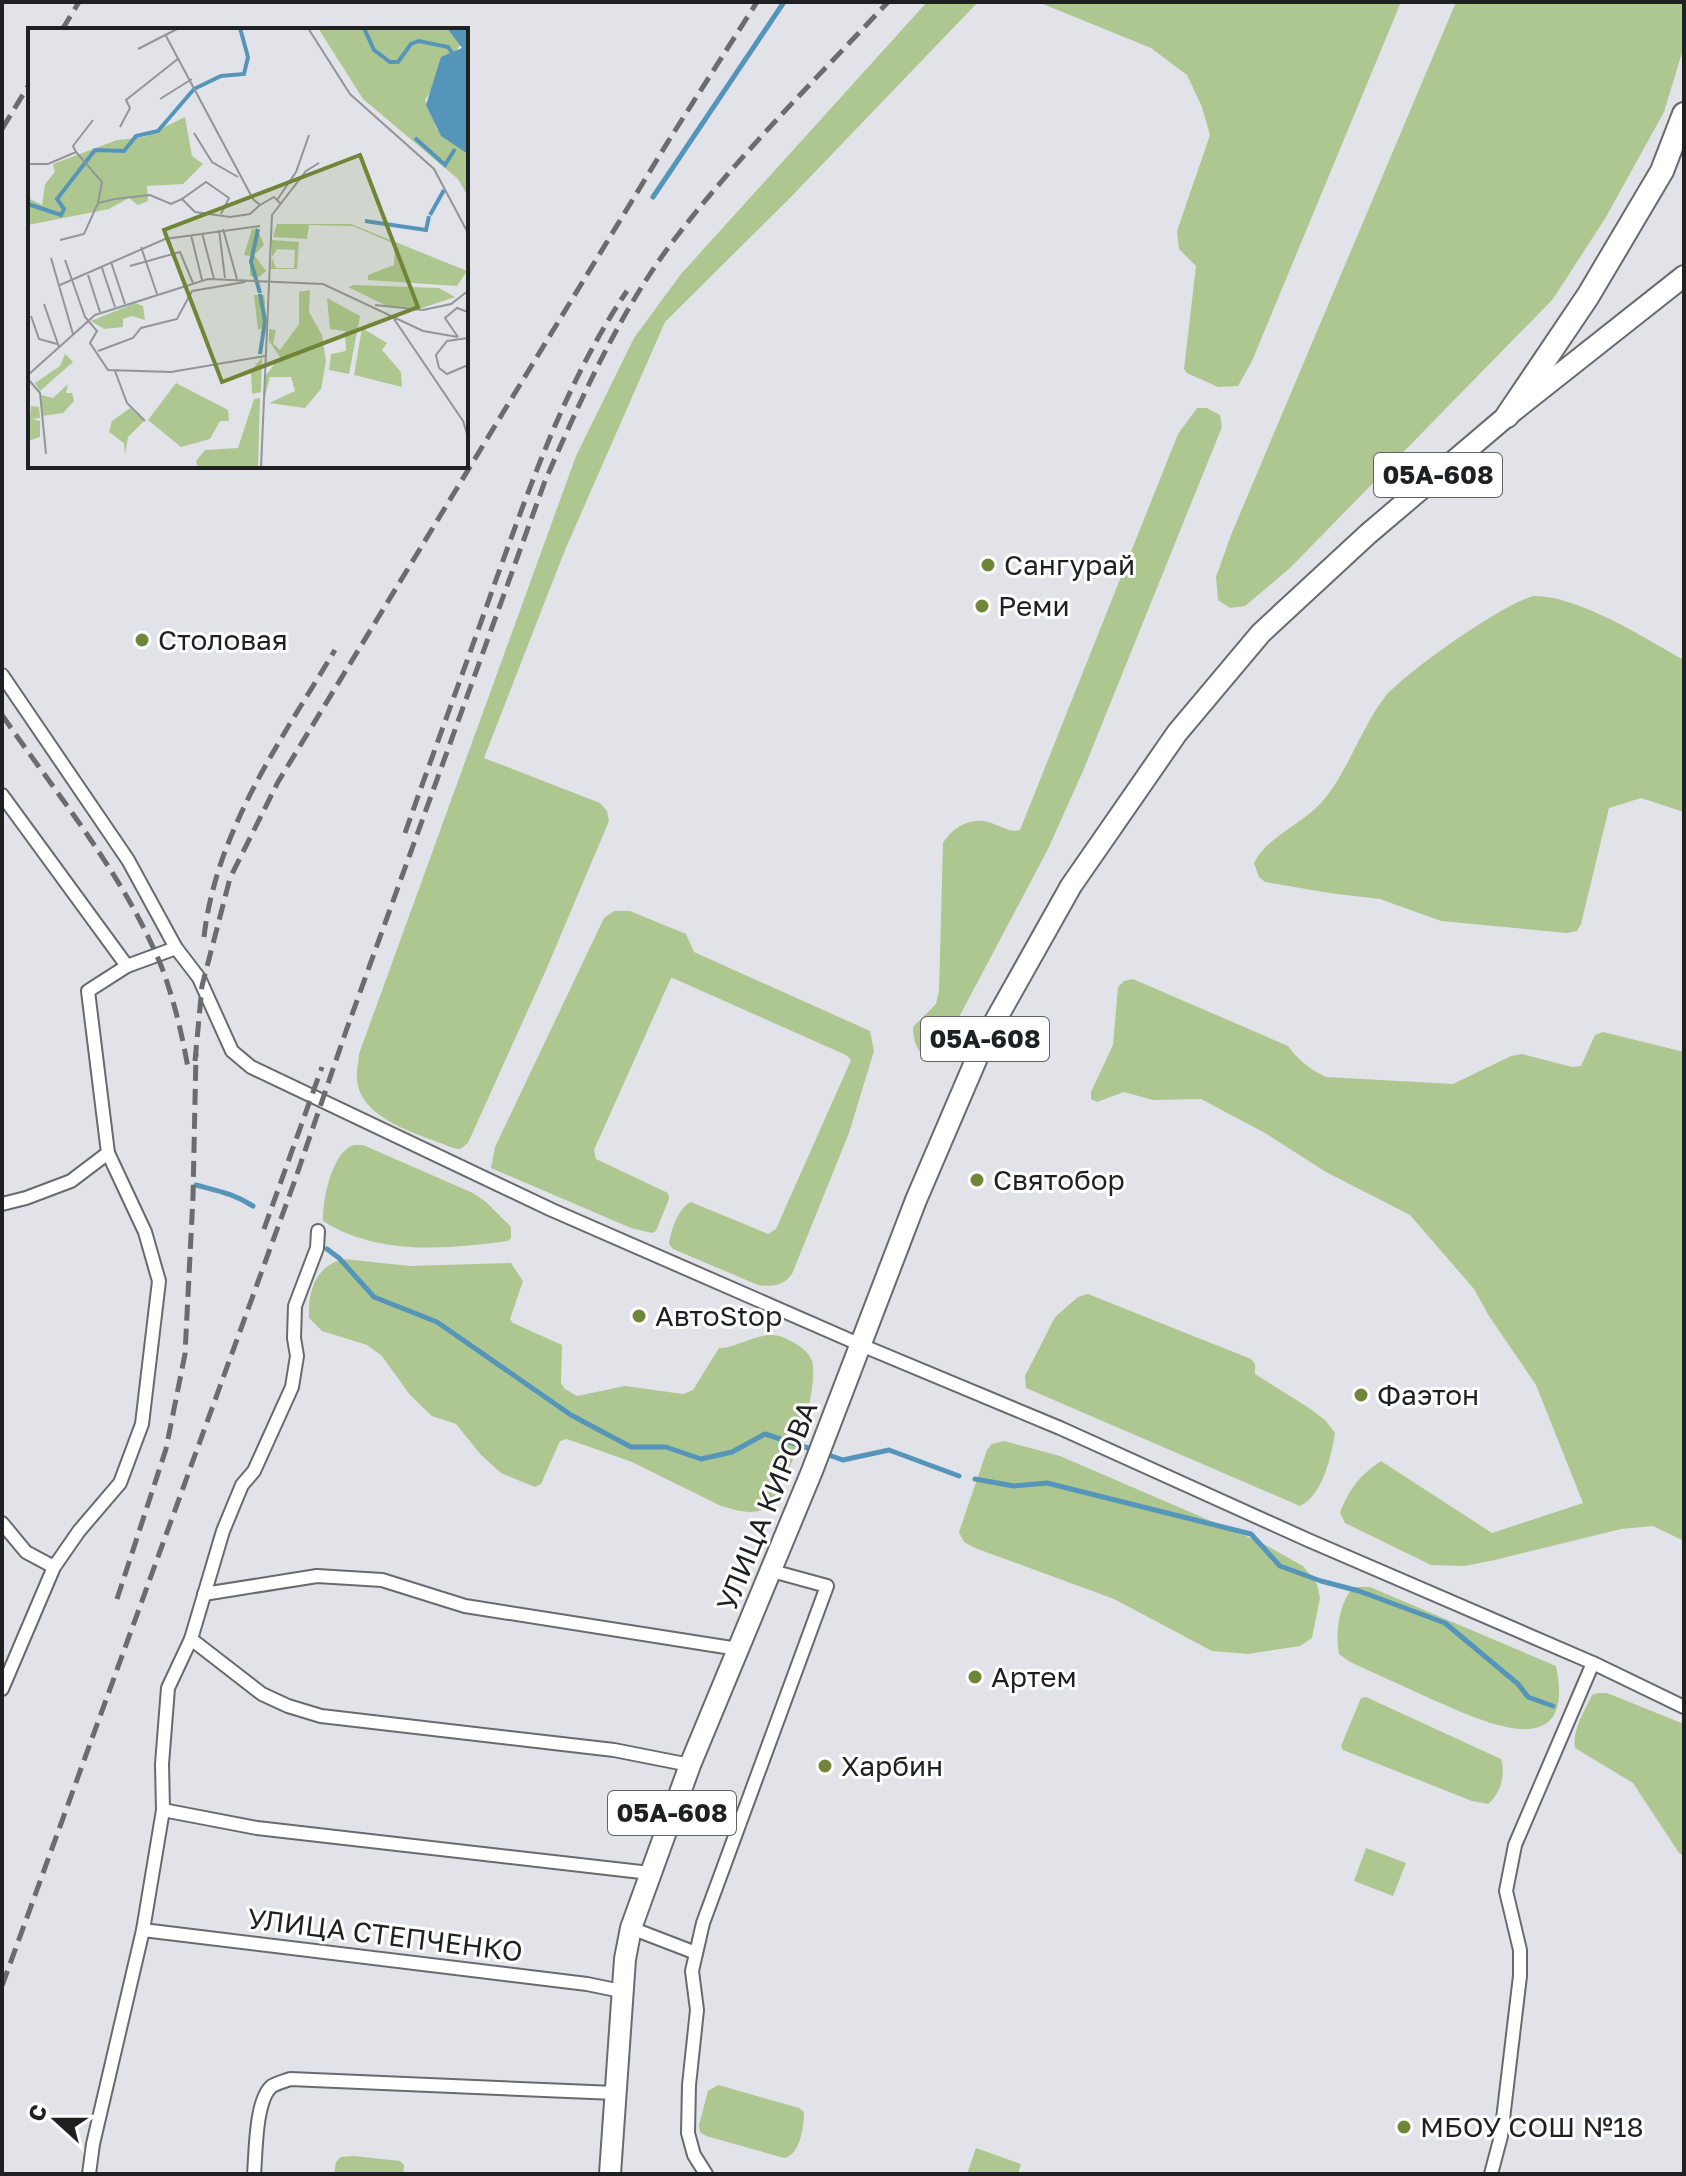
<svg xmlns="http://www.w3.org/2000/svg" width="1686" height="2176" font-family="'Golos Text',sans-serif">
	<style>
		.green { fill: #aec791 }
		.lines { fill: none; stroke-linecap: round; stroke-linejoin: round }
		.stream { stroke: #5695ba; stroke-width: 5 }
		.street-casing { stroke: #696a6f; stroke-width: 16 }
		.primary-casing { stroke: #696a6f; stroke-width: 24 }
		.highway-casing { stroke: #696a6f; stroke-width: 26 }
		.street { stroke: #fff; stroke-width: 12 }
		.primary { stroke: #fff; stroke-width: 20 }
		.highway { stroke: #fff; stroke-width: 22 }
		.rail { stroke: #6b6c6f; stroke-width: 5; stroke-dasharray: 16 8; stroke-linecap: butt }
		.poi-dot { fill: #708537; stroke: #fff; stroke-width: 3 }
		.labels { text-anchor: middle; stroke-width: 6; stroke-linejoin: round; paint-order: stroke }
		.shield { fill: #fff; stroke: #626364; stroke-width: 2 }
		.shield-label { font-size: 26px; font-weight: bold; fill: #1f2021 }
		.poi-label { font-size: 28px; fill: #1f2021; stroke: #fff; text-anchor: start }
		.street-label { font-size: 28px; fill: #1f2021; stroke: #fff }
		.inset-river { fill: none; stroke: #5695ba; stroke-width: 4 }
		.inset-road { fill: none; stroke: #939598; stroke-width: 2 }
		.view { fill: #708537; fill-opacity: 0.15; stroke: #708537; stroke-width: 4 }
		.inset-edge { fill: none; stroke: #1f2021; stroke-width: 4 }
	</style>
	<rect width="100%" height="100%" fill="#e1e3e8"/>
	<g class="green">
		<path d="M 927,2 L 978,2 L 791,197 L 665,322 L 565,550 L 484,758 L 600,803 L 607,811 L 609,821 L 546,970 L 468,1143 L 460,1149 L 453,1148 C 421,1134 360,1121 357,1079 C 356,1071 359,1062 359,1054 L 576,456 L 634,338 L 681,274 Z"/>
		<polygon points="1038,2 1401,2 1252,361 1238,386 1218,387 1187,373 1184,369 1196,266 1179,249 1177,231 1210,135 1202,107 1187,75 1151,48"/>
		<polygon points="1456,2 1684,2 1684,46 1664,112 1606,217 1553,299 1290,568 1245,606 1230,608 1218,600 1216,577 1231,535"/>
		<path d="M 1197,408 L 1207,408 L 1220,415 L 1222,427 L 1083,771 L 1048,849 L 941,1051 C 922,1068 913,1044 913,1027 L 936,1004 L 939,991 L 943,843 C 952,828 970,817 988,822 C 999,825 1009,833 1020,830 L 1178,434 Z"/>
		<path d="M 1534,596 C 1580,596 1644,638 1684,660 L 1684,812 L 1641,798 L 1609,808 L 1581,924 L 1577,931 L 1567,933 L 1441,921 L 1380,899 L 1329,893 L 1265,882 L 1259,877 L 1254,863 C 1267,837 1301,825 1321,803 C 1347,774 1360,730 1384,698 C 1403,674 1505,602 1534,596 Z"/>
		<path d="M 614,911 L 630,911 L 686,934 L 694,952 L 870,1031 L 874,1051 L 849,1133 L 792,1274 C 783,1286 772,1287 758,1285 L 673,1249 L 669,1244 C 671,1230 678,1208 691,1202 L 768,1234 L 776,1229 L 851,1060 L 846,1055 L 675,979 L 671,978 L 594,1150 L 596,1159 L 668,1193 L 669,1199 L 656,1231 L 652,1233 L 631,1228 L 491,1168 L 495,1147 L 604,918 Z"/>
		<path d="M 1133,979 L 1288,1046 C 1299,1061 1310,1069 1326,1077 L 1453,1084 L 1511,1056 L 1522,1054 L 1572,1067 L 1581,1066 L 1595,1035 L 1603,1032 L 1684,1052 L 1684,1541 L 1653,1526 L 1621,1529 L 1495,1560 L 1464,1566 L 1431,1565 L 1345,1523 L 1340,1513 C 1349,1489 1360,1475 1381,1461 L 1492,1533 L 1583,1503 L 1536,1385 L 1489,1316 L 1474,1289 L 1410,1215 L 1326,1172 L 1265,1133 L 1201,1099 L 1153,1100 L 1124,1092 L 1097,1102 L 1091,1099 L 1091,1092 L 1113,1045 L 1118,987 L 1124,981 Z"/>
		<path d="M 354,1145 L 363,1145 L 473,1193 L 486,1202 L 511,1227 L 511,1238 L 508,1241 C 447,1249 378,1256 323,1221 C 322,1201 332,1151 354,1145 Z"/>
		<path d="M 344,1259 L 410,1266 L 511,1263 L 523,1281 L 510,1319 L 513,1323 L 562,1345 L 561,1383 L 565,1389 L 577,1396 L 625,1386 L 683,1394 L 693,1390 L 719,1348 C 739,1348 758,1331 779,1336 C 791,1340 808,1349 812,1361 C 820,1389 788,1494 763,1509 C 752,1516 732,1509 721,1506 L 632,1462 L 567,1439 L 560,1441 L 541,1484 L 535,1487 L 501,1473 L 481,1455 L 456,1424 L 432,1416 L 410,1395 L 382,1356 L 367,1345 L 322,1331 L 309,1318 C 308,1291 315,1266 344,1259 Z"/>
		<path d="M 1088,1294 L 1251,1359 L 1255,1364 L 1255,1374 L 1309,1408 L 1325,1420 L 1335,1433 C 1331,1457 1323,1495 1300,1506 L 1026,1388 L 1025,1376 L 1055,1317 L 1078,1297 Z"/>
		<polygon points="1004,1441 1060,1456 1262,1543 1303,1566 1317,1584 1320,1598 1312,1638 1300,1646 1248,1654 1212,1651 1114,1599 975,1548 964,1542 959,1532 987,1450 992,1444"/>
		<path d="M 1354,1587 L 1370,1587 L 1556,1666 C 1578,1770 1477,1719 1429,1698 C 1403,1686 1376,1674 1350,1662 L 1339,1654 C 1335,1635 1339,1601 1354,1587 Z"/>
		<path d="M 1598,1693 L 1607,1693 L 1684,1724 L 1684,1856 L 1679,1853 L 1633,1783 L 1575,1748 C 1572,1730 1584,1712 1592,1695 Z"/>
		<path d="M 1366,1697 L 1501,1759 C 1506,1774 1500,1795 1488,1804 L 1472,1801 L 1343,1750 L 1341,1746 L 1361,1698 Z"/>
		<polygon points="1366,1848 1406,1863 1393,1896 1354,1881"/>
		<path d="M 718,2085 L 799,2108 L 804,2112 C 804,2127 800,2155 784,2158 L 706,2136 L 700,2132 L 699,2125 L 708,2091 Z"/>
		<polygon points="976,2148 1021,2164 1018,2174 967,2174"/>
		<polygon points="354,2156 400,2161 404,2165 403,2174 334,2174 336,2162 341,2157"/>
	</g>
	<g class="lines">
		<g class="stream">
			<polyline points="653,197 784,2"/>
			<path d="M 196,1185 C 218,1191 232,1193 253,1206"/>
			<polyline points="327,1249 339,1258 374,1297 437,1322 571,1415 631,1447 666,1447 701,1459 732,1452 765,1434 814,1450"/>
			<polyline points="823,1453 843,1460 889,1450 959,1476"/>
			<polyline points="975,1479 1014,1486 1047,1483 1251,1534 1280,1566 1321,1581 1359,1591 1445,1623 1518,1684 1528,1697 1553,1706"/>
		</g>
		<g class="street-casing">
			<g id="street">
				<polyline points="2,675 128,860 176,948 199,978 232,1051 251,1067 552,1210 861,1345 1060,1428 1308,1540 1593,1663 1684,1707"/>
				<polyline points="2,795 127,966"/>
				<polyline points="2,1204 26,1198 71,1181 108,1153 88,991 127,966 176,948"/>
				<polyline points="2,1523 26,1552 54,1567"/>
				<polyline points="204,1594 317,1576 382,1580 465,1606 738,1649"/>
				<polyline points="191,1639 262,1694 288,1706 321,1716 614,1750 690,1765"/>
				<polyline points="2,1689 54,1567 79,1531 120,1483 142,1424 159,1281 145,1232 108,1153"/>
				<polyline points="163,1810 257,1828 650,1873"/>
				<polyline points="631,1928 696,1953"/>
				<polyline points="143,1930 587,1984 621,1991"/>
				<polyline points="89,2174 93,2144 143,1930 163,1810 162,1764 168,1688 191,1639 223,1531 242,1485 254,1471 292,1387 297,1356 294,1338 295,1306 317,1248 318,1231"/>
				<path d="M 254,2174 C 256,2153 255,2100 272,2086 C 277,2083 285,2081 290,2079 L 615,2093"/>
				<polyline points="706,2174 694,2155 688,2133 689,2085 697,2010 692,1971 703,1923 827,1586 772,1571"/>
				<polyline points="1491,2174 1501,2136 1520,1976 1520,1950 1506,1891 1515,1845 1593,1663"/>
			</g>
		</g>
		<g class="primary-casing">
			<polyline id="primary" points="610,2174 625,1959 631,1928 690,1765 812,1471 916,1200 985,1039 1071,886 1177,733 1261,633 1368,534 1507,416 1684,276"/>
		</g>
		<g class="highway-casing">
			<polyline id="highway" points="1507,416 1588,296 1662,171 1684,114"/>
		</g>
		<use href="#street" class="street"/>
		<use href="#primary" class="primary"/>
		<use href="#highway" class="highway"/>
		<g class="rail">
			<polyline points="62,30 79,2"/>
			<polyline points="2,129 30,83"/>
			<path d="M 2,715 C 58,796 125,876 162,968 C 174,1000 182,1034 188,1068"/>
			<path d="M 405,833 C 435,748 467,662 497,577 C 533,478 568,378 627,291"/>
			<path d="M 204,937 C 216,831 281,740 335,650"/>
			<polyline points="195,1061 202,986 230,878 278,782 669,140 757,2"/>
			<polyline points="264,1229 322,1067"/>
			<polyline points="117,1599 166,1449 185,1354 193,1197 196,1053"/>
			<path d="M 2,1986 L 295,1180 L 346,1031 L 545,481 C 582,397 620,310 677,236 C 741,153 816,79 888,2"/>
		</g>
	</g>
	<g class="poi-dot">
		<circle cx="988" cy="565" r="8"/>
		<circle cx="982" cy="606" r="8"/>
		<circle cx="142" cy="640" r="8"/>
		<circle cx="977" cy="1180" r="8"/>
		<circle cx="639" cy="1316" r="8"/>
		<circle cx="1361" cy="1395" r="8"/>
		<circle cx="975" cy="1677" r="8"/>
		<circle cx="825" cy="1766" r="8"/>
		<circle cx="1404" cy="2127" r="8"/>
	</g>
	<g class="labels">
		<g class="shield">
			<rect x="1374" y="453" width="128" height="44" rx="6"/>
			<rect x="921" y="1017" width="128" height="44" rx="6"/>
			<rect x="608" y="1791" width="128" height="44" rx="6"/>
		</g>
		<g class="shield-label">
			<text x="1438" y="484">05А-608</text>
			<text x="985" y="1048">05А-608</text>
			<text x="672" y="1822">05А-608</text>
		</g>
		<g class="poi-label">
			<text x="1004" y="575">Сангурай</text>
			<text x="998" y="616">Реми</text>
			<text x="158" y="650">Столовая</text>
			<text x="993" y="1190">Святобор</text>
			<text x="655" y="1326">АвтоStop</text>
			<text x="1377" y="1405">Фаэтон</text>
			<text x="991" y="1687">Артем</text>
			<text x="841" y="1776">Харбин</text>
			<text x="1420" y="2137">МБОУ СОШ №18</text>
		</g>
		<g class="street-label">
			<text transform="translate(767 1506) rotate(-68)" y="10">УЛИЦА КИРОВА</text>
			<text transform="translate(385 1935) rotate(7)" y="10">УЛИЦА СТЕПЧЕНКО</text>
		</g>
	</g>
	<g transform="translate(28 28)">
		<rect width="440" height="440" fill="#e1e3e8"/>
		<path d="M 290,0 L 419,0 L 434,14 L 397,72 L 409,101 L 440,126 L 438,165 L 430,151 L 335,71 ZM 157,89 L 164,128 L 175,136 L 155,156 L 119,158 L 120,173 L 110,177 L 101,170 L 81,181 L 0,197 L 0,170 L 14,177 L 17,156 L 27,144 L 25,136 L 89,112 L 116,109 ZM 249,196 L 323,196 L 439,243 L 429,258 L 340,252 L 340,247 L 366,237 L 367,216 L 325,198 L 281,197 L 279,211 L 245,209 ZM 229,200 L 236,217 L 226,227 L 238,243 L 231,249 L 222,248 L 222,228 L 216,227 L 224,201 ZM 244,212 L 271,214 L 269,241 L 243,241 L 244,230 L 248,240 L 266,240 L 267,222 L 249,221 L 244,229 ZM 326,257 L 411,260 L 427,269 L 394,280 L 359,278 L 320,259 ZM 282,262 L 281,284 L 294,307 L 298,333 L 293,361 L 277,380 L 241,375 L 267,363 L 263,349 L 242,349 L 236,372 L 238,347 L 252,329 L 241,313 L 241,301 L 248,302 L 245,315 L 252,322 L 271,296 L 271,264 ZM 226,267 L 236,267 L 237,273 L 236,299 L 230,302 ZM 299,270 L 332,288 L 321,346 L 301,342 L 303,326 L 318,323 L 317,303 L 302,301 ZM 107,275 L 115,278 L 117,292 L 104,288 L 95,291 L 95,299 L 76,301 L 63,293 ZM 334,300 L 359,315 L 354,322 L 373,344 L 374,359 L 326,347 ZM 37,326 L 45,334 L 12,363 L 7,355 L 32,338 ZM 234,329 L 233,364 L 224,366 L 223,343 ZM 148,355 L 200,382 L 201,393 L 192,393 L 182,411 L 153,419 L 120,392 ZM 40,356 L 38,365 L 44,365 L 46,373 L 35,385 L 14,388 L 13,367 L 25,370 ZM 232,370 L 230,440 L 170,440 L 168,433 L 177,422 L 210,420 L 226,371 ZM 3,378 L 11,379 L 12,390 L 4,391 L 12,393 L 12,409 L 0,413 ZM 102,380 L 116,393 L 100,409 L 97,427 L 96,415 L 81,404 L 84,393 Z" fill="#aec791"/>
		<path d="M 419,0 L 440,0 L 440,126 L 413,108 L 398,77 L 413,29 L 434,20 Z" fill="#5695ba"/>
		<path class="inset-river" d="M 336,0 L 346,22 L 362,34 L 370,34 L 383,16 L 391,13 L 420,19 L 427,29M 387,110 L 417,137 L 427,121M 0,176 L 33,187 L 36,181 L 29,171 L 67,122 L 96,123 L 108,108 L 130,103 L 166,61 L 193,48 L 216,46 L 220,29 L 212,0M 402,187 L 416,162M 337,193 L 398,202 L 401,188M 230,201 L 223,234 L 232,265M 232,326 L 237,293 L 232,266"/>
		<path class="inset-road" d="M 280,0 L 322,66 L 406,141 L 440,205M 138,8 L 225,171 L 232,177 L 246,169 L 253,176M 110,21 L 151,0M 132,71 L 164,51M 92,99 L 102,80 L 98,72 L 151,30M 166,105 L 184,134 L 210,149M 48,124 L 45,118 L 65,92M 0,136 L 20,136 L 48,124 L 74,154 L 70,175M 154,171 L 178,154 L 201,170 L 193,186M 249,172 L 268,144 L 281,107M 195,201 L 209,251M 191,202 L 197,250M 174,205 L 186,251M 163,207 L 174,252M 32,212 L 56,206 L 70,175 L 87,171 L 122,167 L 143,176 L 154,171 L 167,184 L 202,189 L 222,186 L 232,177M 113,219 L 129,266M 23,230 L 45,306M 37,232 L 57,289 L 69,303 L 62,315 L 80,342 L 143,344 L 237,328M 83,234 L 97,276M 102,238 L 152,224 L 165,255M 74,240 L 87,279M 60,247 L 72,284M 32,257 L 137,211 L 232,198M 16,276 L 31,319M 347,277 L 395,282 L 423,276 L 440,263M 3,288 L 11,311 L 29,316M 366,291 L 435,393 L 440,409M 430,309 L 417,290 L 429,280 L 440,284M 440,310 L 419,313 L 408,327 L 411,340 L 419,346 L 440,337M 70,323 L 105,310 L 113,300 L 149,291 L 164,263 L 217,254M 87,343 L 99,375 L 117,393M 0,347 L 67,287 L 180,251 L 295,256 L 395,303 L 430,309M 0,351 L 12,365 L 18,426M 233,440 L 244,187 L 278,143 L 291,135"/>
		<path class="view" d="M 332,127 L 390,279 L 194,354 L 136,202 Z"/>
		<rect width="440" height="440" class="inset-edge"/>
	</g>
	<rect width="1686" height="2176" fill="none" stroke="#1f2021" stroke-width="8"/>
	<g transform="translate(56 2120) rotate(291)" stroke="#ffffff" stroke-width="6" paint-order="stroke">
	<path d="M0-6L14 30L0 20L-14 30Z" fill="#1f2021"/>
	<text y="-12" font-size="22" font-weight="bold" text-anchor="middle" fill="#1f2021">С</text>
	</g>
</svg>
